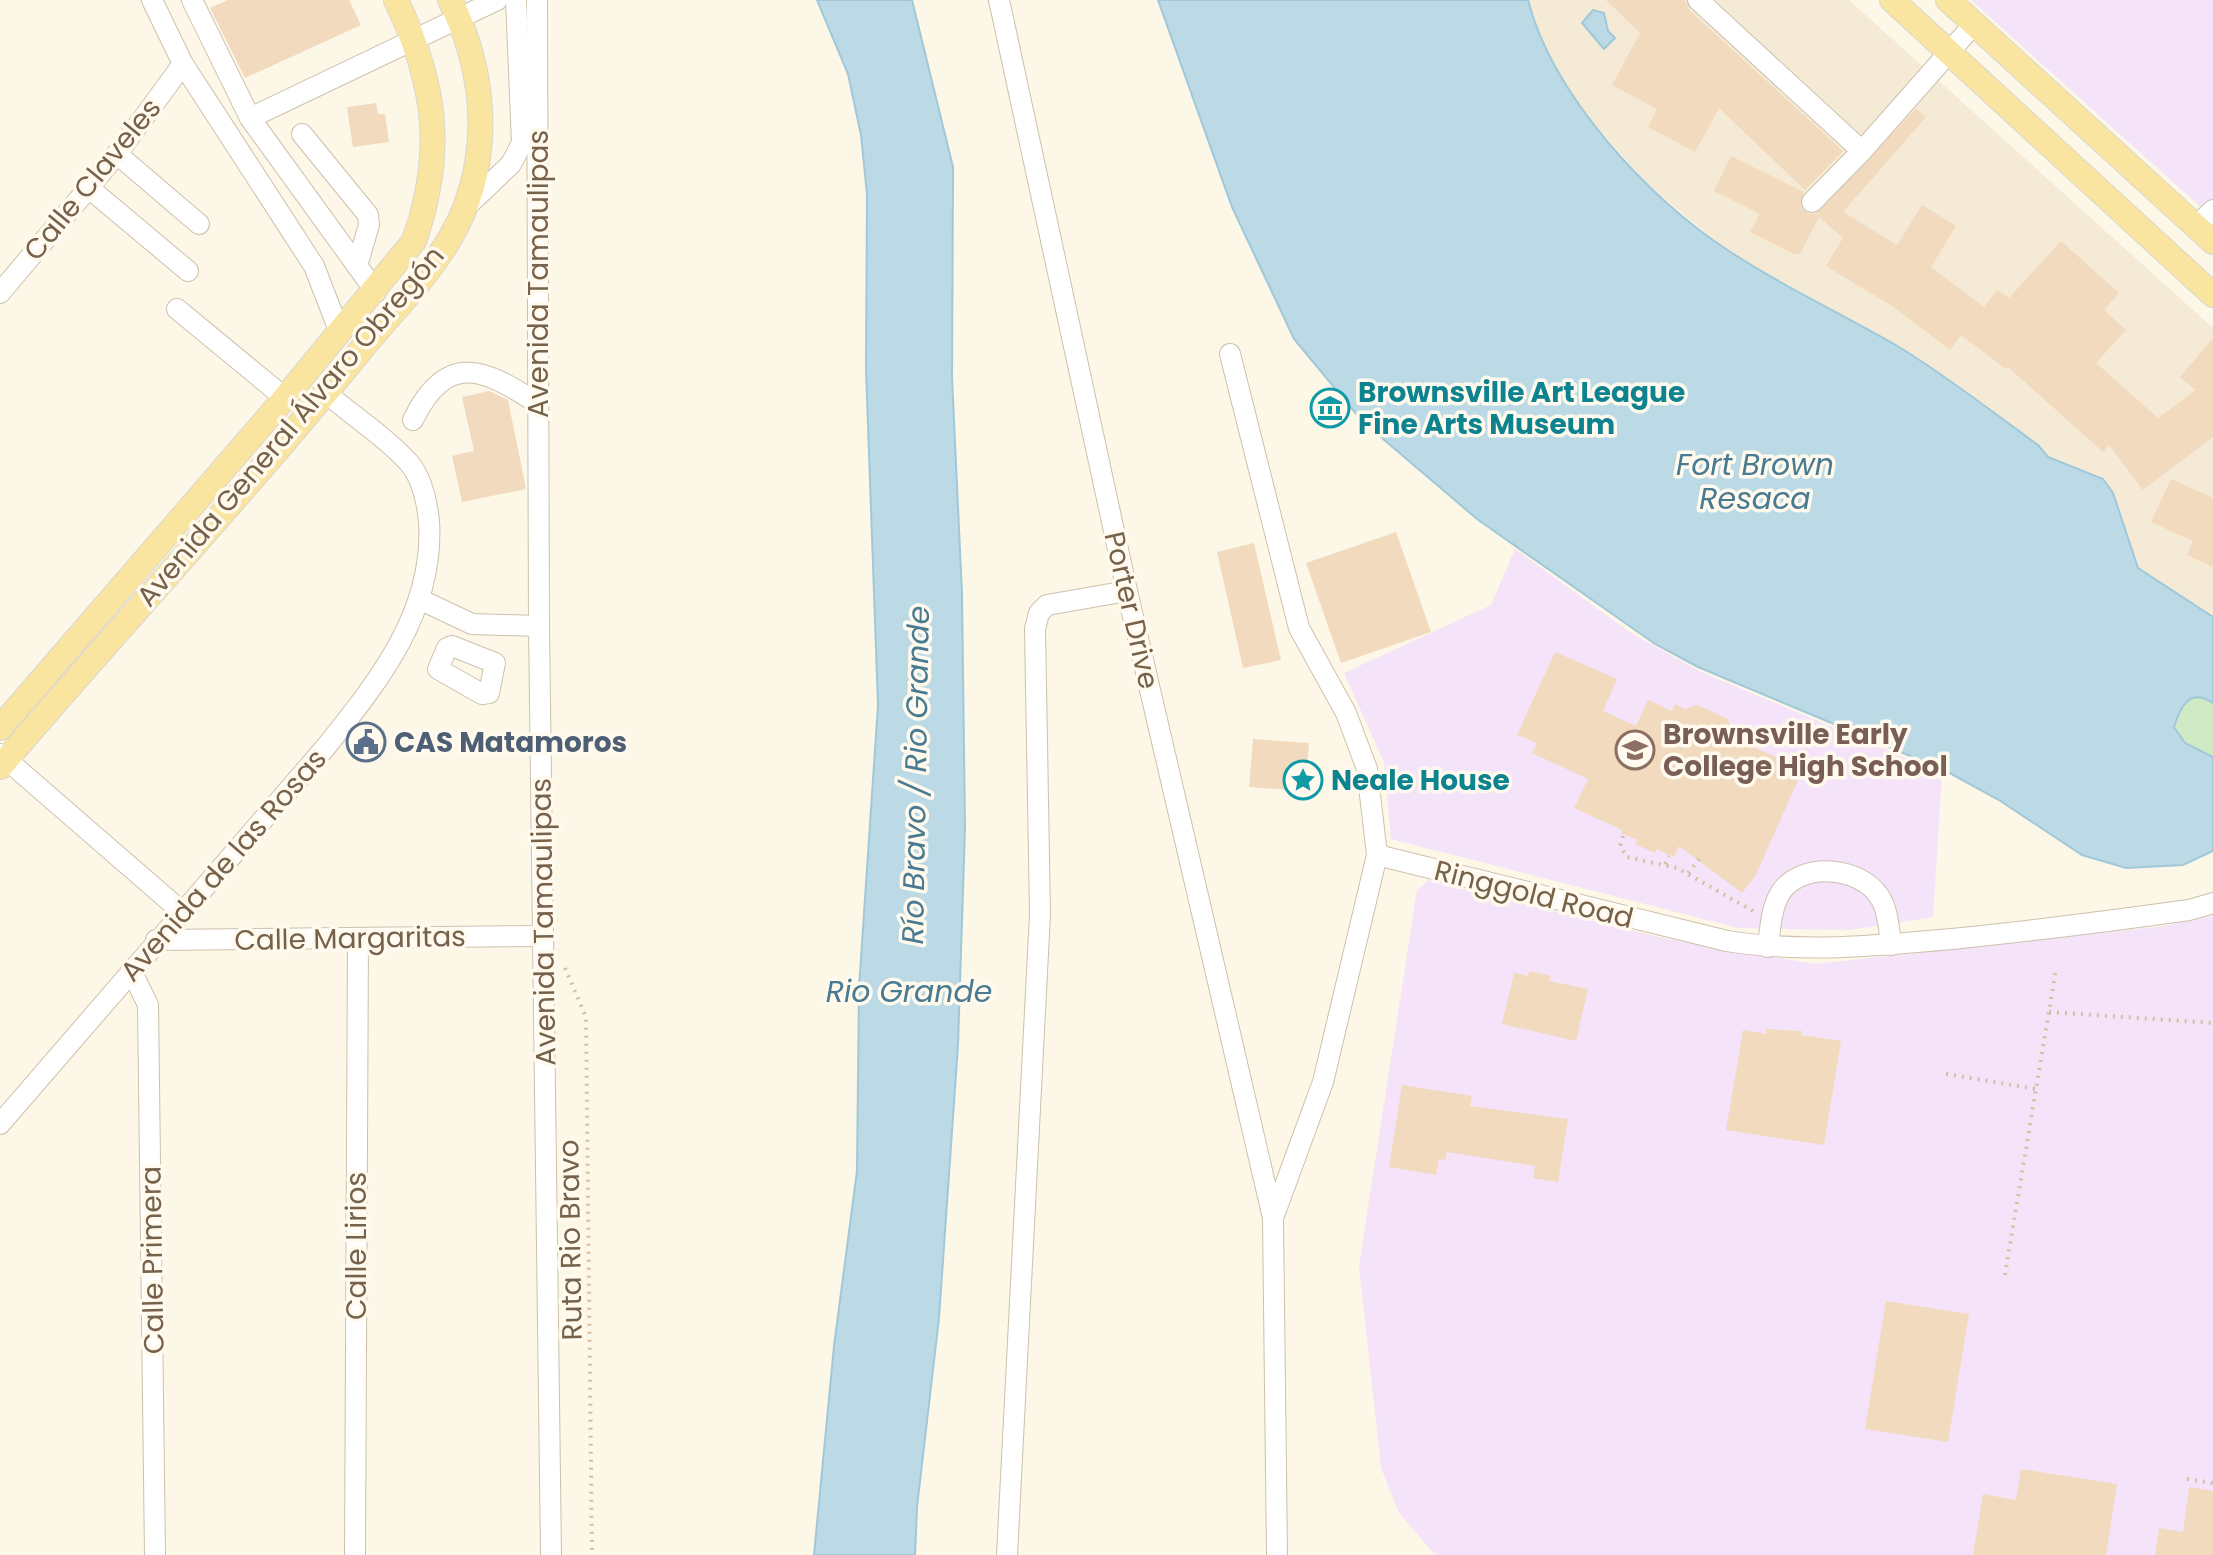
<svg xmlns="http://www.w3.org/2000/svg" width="2213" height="1555" font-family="Poppins,sans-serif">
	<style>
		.residential { fill: #f4ead5 }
		.education { fill: #f4e3f9 }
		.green { fill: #cfeac5 }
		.water { fill: #bbdae6; stroke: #a1c8d8; stroke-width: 2 }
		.building { fill: #f2dabf }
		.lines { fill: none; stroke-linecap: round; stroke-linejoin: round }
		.minor-casing { stroke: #cec0ad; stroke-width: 22 }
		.major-casing { stroke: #dbd6d0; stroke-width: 26 }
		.path { stroke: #d7bea1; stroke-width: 4; stroke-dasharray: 2 6; stroke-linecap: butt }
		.minor { stroke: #fff; stroke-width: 20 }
		.major { stroke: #fae5a0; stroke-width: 24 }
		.labels { text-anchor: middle; stroke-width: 7; stroke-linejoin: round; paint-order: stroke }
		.street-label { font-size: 28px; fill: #76614b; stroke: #fffaed }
		.culture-label { font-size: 28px; font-weight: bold; fill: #0d838f; stroke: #fffaed; text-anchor: start }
		.education-label { font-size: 28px; font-weight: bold; fill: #785e54; stroke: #fffaed; text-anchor: start }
		.service-label { font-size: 28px; font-weight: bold; fill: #4e5e75; stroke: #fffaed; text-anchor: start }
		.water-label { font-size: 30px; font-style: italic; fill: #487a91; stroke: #fffaed }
	</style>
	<rect width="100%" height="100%" fill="#fcf7e7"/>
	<polygon class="residential" points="1528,0 1849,0 2213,328 2213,617 2138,568 2113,493 2103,479 2048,457 2038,445 1901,348 1728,251 1648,185 1572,98 1543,46"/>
	<g class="education">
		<polygon points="1971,0 2213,0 2213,218"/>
		<polygon points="1515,549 1631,633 1701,672 1942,773 1933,917 1850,930 1739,928 1391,839 1384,762 1344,673 1491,605"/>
		<polygon points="1429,880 1667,939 1815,964 2165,926 2213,915 2213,1555 1437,1555 1431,1550 1399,1513 1381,1468 1359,1266 1417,890"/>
	</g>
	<polygon class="green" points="2188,698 2206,698 2213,703 2213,757 2185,743 2174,727 2182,703"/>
	<g class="water">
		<polygon points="817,0 912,0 953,167 952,378 962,593 965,828 958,1045 939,1318 917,1507 915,1555 814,1555 834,1346 857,1171 859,988 878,705 866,369 867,194 861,135 848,74"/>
		<path d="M 1158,0 L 1528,0 C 1552,94 1648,199 1729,251 C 1783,287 1843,314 1899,347 C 1947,376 1992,412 2038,445 L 2048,457 L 2103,479 L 2113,493 L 2138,568 L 2213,617 L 2213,703 C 2190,687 2180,707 2174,727 L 2185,743 L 2213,757 L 2213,851 L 2183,865 L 2126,868 L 2082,855 L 1999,800 L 1946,771 L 1698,667 L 1655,644 L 1477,519 L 1362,421 L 1294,339 L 1232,207 Z"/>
		<polygon points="1593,10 1604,13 1608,31 1615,38 1604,49 1582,23"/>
	</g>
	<g class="building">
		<polygon points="228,0 349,0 361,25 245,78 210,8"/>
		<polygon points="1606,0 1685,0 1689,10 1843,151 1805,190 1719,108 1695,152 1648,127 1657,109 1612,85 1640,33"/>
		<polygon points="376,103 378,114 385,114 389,142 353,147 347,107"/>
		<polygon points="1916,109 1926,117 1843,212 1897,245 1922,205 1956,226 1931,267 1984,307 1997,290 2009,298 2061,241 2119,293 2104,310 2126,330 2096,363 2158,418 2196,390 2180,377 2213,338 2213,437 2143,490 2109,445 2103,452 2008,367 2006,369 1961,335 1950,350 1892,306 1826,266 1843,238 1819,217 1800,254 1794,254 1750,232 1760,214 1714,191 1731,156 1804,192 1800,206 1808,214 1816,214"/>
		<polygon points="489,391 508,400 526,489 462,502 452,456 474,451 462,397"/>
		<polygon points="2171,479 2213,498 2213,567 2187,555 2193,541 2151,522"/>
		<polygon points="1396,532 1431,632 1341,663 1306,563"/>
		<polygon points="1254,543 1281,660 1243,668 1217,552"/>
		<polygon points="1555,652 1617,679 1603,711 1636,726 1648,700 1672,711 1675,704 1685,709 1697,705 1728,719 1732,730 1743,735 1740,741 1803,769 1756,875 1742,893 1679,846 1674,857 1657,849 1655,853 1635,844 1637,840 1621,833 1622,830 1574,808 1588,779 1532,753 1537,743 1517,735"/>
		<polygon points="1253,739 1309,743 1305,791 1249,787"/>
		<polygon points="1529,971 1551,976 1549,981 1588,989 1576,1041 1502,1024 1514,973 1528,976"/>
		<polygon points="1766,1029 1802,1031 1801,1035 1841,1041 1824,1145 1726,1130 1743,1030 1766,1034"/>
		<polygon points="1402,1085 1472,1096 1470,1106 1568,1119 1558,1182 1533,1178 1535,1166 1447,1152 1445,1160 1439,1159 1436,1175 1389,1167"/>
		<polygon points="1886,1301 1969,1314 1948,1442 1865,1429"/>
		<polygon points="2021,1469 2117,1484 2106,1555 1973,1555 1983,1494 2016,1500"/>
		<polygon points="2189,1487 2213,1491 2213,1555 2155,1555 2159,1528 2183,1532"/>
	</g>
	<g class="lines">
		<g class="minor-casing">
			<g id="minor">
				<polyline points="152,0 183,64 314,266 340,333"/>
				<polyline points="192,0 250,118 376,292"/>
				<polyline points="537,0 539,626 551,1555"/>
				<polyline points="999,0 1127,591 1273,1218"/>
				<polyline points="1698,0 1862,151"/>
				<polyline points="250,118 497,0"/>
				<polyline points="302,134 368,215 369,225 357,266"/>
				<polyline points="117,154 199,224"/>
				<polyline points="89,188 188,271"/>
				<polyline points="1812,202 1862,151 1974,24"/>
				<polyline points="465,208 511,164 522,143 516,0"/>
				<polyline points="2196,226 2213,210"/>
				<polyline points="0,293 117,154 183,64"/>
				<polyline points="177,309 285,398"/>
				<path d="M 1230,354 L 1299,628 L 1346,713 L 1367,769 L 1377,855 L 1727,941 C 1803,953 1876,946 1952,939 C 2031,931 2110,921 2189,910 L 2213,903"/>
				<path d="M 413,420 C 447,350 486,369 538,404"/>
				<polyline points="419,599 472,624 539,626"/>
				<polygon points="452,646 495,663 489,693 482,694 438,669 447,648"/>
				<polyline points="0,754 181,911"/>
				<polyline points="156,940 543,936"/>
				<path d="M 1768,947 C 1770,930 1771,907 1781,892 C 1802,861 1860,867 1879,896 C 1888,909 1889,929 1891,945"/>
				<polyline points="131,970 148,1005 155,1555"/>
				<path d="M 0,1124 L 325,748 C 378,682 435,612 429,521 C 427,503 422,479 410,464 C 387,438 353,416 326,393"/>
				<polyline points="355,1555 358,938"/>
				<polyline points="1007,1555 1040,914 1035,629 1039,613 1047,605 1127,591"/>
				<polyline points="1277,1555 1273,1218 1323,1082 1377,855"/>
			</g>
		</g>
		<g class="major-casing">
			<g id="major">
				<polyline points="1892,0 2213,295"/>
				<polyline points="1948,0 2213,242"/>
				<path d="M 0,728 L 285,398 L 414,241 C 445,152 436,84 396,0"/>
				<path d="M 0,767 C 119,627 245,493 360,351 C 397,306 446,260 466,205 C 491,137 482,64 450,0"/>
			</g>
		</g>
		<g class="path">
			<polyline points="1623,836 1620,846 1627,857 1677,868 1753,911"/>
			<polyline points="1665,864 1669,856"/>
			<polyline points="1688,873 1700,858"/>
			<polyline points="565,968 586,1017 592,1555"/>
			<polyline points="2049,1012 2213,1023"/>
			<polyline points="1946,1074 2036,1089"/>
			<polyline points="2005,1275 2056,969"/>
			<polyline points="2187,1479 2213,1483"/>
		</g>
		<use href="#minor" class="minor"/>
		<use href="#major" class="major"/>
	</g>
	<defs>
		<g id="museum-ring" transform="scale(2)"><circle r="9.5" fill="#fffaed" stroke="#0f9aa8" stroke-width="1.5"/><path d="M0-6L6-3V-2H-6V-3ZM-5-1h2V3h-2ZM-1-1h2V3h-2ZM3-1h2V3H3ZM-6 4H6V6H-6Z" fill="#0f9aa8"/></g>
		<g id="civic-ring" transform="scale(2)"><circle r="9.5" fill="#fffaed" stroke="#5c6f8a" stroke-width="1.5"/><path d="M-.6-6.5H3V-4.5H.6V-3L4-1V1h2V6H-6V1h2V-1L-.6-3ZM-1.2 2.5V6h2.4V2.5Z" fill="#5c6f8a"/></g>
		<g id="school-ring" transform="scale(2)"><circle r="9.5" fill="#fffaed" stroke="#8d6e63" stroke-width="1.5"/><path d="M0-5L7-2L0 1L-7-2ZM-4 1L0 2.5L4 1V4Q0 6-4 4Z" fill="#8d6e63"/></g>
		<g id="sight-ring" transform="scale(2)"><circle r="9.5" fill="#fffaed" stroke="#0f9aa8" stroke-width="1.5"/><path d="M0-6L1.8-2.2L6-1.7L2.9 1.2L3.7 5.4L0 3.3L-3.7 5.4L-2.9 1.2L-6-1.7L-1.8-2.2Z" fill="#0f9aa8"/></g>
	</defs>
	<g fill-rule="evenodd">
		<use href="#museum-ring" x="1330" y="408"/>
		<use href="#civic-ring" x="366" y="742"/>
		<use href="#school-ring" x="1635" y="750"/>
		<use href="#sight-ring" x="1303" y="780"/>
	</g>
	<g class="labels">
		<g class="street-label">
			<text transform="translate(92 179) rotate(-51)" y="10">Calle Claveles</text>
			<text transform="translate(538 274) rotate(-90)" y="10">Avenida Tamaulipas</text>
			<text transform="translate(290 426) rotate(-50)" y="10">Avenida General Álvaro Obregón</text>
			<text transform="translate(1132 610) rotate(77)" y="10">Porter Drive</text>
			<text transform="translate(223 865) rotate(-49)" y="10">Avenida de las Rosas</text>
			<text transform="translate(1534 894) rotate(14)" y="10">Ringgold Road</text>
			<text transform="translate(543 922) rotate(-91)" y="10">Avenida Tamaulipas</text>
			<text transform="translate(350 938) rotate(-1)" y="10">Calle Margaritas</text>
			<text transform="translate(570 1240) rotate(-91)" y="10">Ruta Rio Bravo</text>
			<text transform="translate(356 1246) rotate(-90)" y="10">Calle Lirios</text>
			<text transform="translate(152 1260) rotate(-91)" y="10">Calle Primera</text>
		</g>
		<g class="culture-label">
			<text x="1358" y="402">Brownsville Art League<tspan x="1358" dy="32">Fine Arts Museum</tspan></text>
			<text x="1331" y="790">Neale House</text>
		</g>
		<g class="education-label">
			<text x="1663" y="744">Brownsville Early<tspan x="1663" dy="32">College High School</tspan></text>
		</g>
		<g class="service-label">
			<text x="394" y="752">CAS Matamoros</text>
		</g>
		<g class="water-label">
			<text x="1755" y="475">Fort Brown<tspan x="1755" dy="34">Resaca</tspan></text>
			<text transform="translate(916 775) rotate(-89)" y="10">Río Bravo / Rio Grande</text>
			<text x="909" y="1002">Rio Grande</text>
		</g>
	</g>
</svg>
